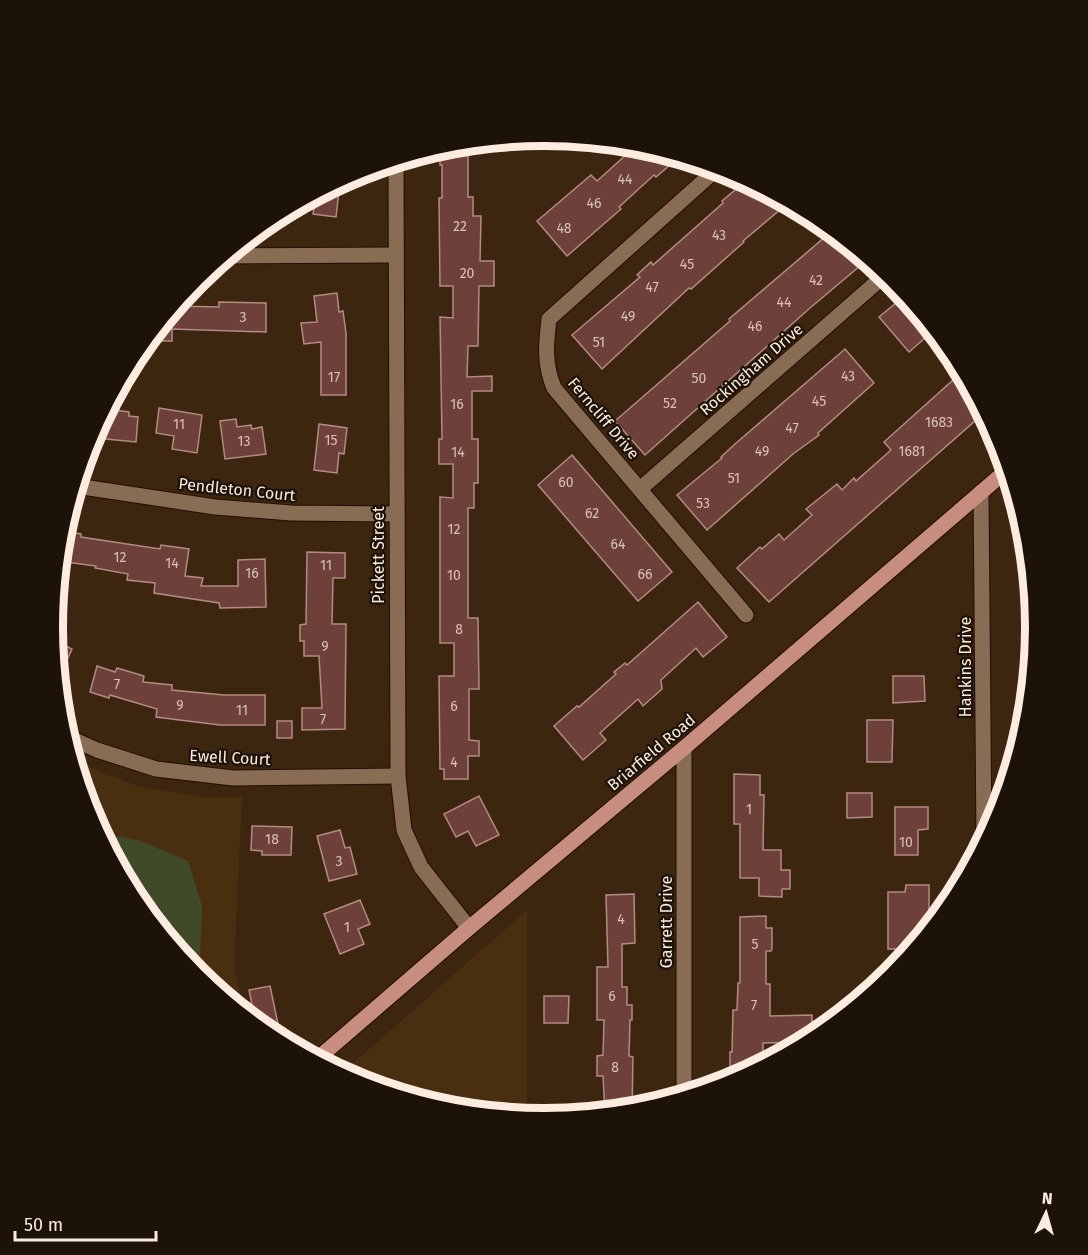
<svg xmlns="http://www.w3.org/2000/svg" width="1088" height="1255" font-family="'Fira Sans',sans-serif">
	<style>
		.built { fill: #4a2e10 }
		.green { fill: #3f4a29 }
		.building { fill: #6d413a; stroke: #b28b84; stroke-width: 1.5 }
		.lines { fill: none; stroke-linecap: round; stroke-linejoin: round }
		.minor-casing { stroke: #230e00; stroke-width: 17 }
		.major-casing { stroke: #230e00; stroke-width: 17 }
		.minor { stroke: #886d54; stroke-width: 15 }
		.major { stroke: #c78d7e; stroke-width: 15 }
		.labels { text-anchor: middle; stroke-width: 4.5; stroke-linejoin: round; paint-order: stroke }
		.number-label { font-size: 14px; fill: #d8c1b6 }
		.street-label { font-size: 16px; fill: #fcecdf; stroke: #1c1208 }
		.rim { fill: none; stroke: #fcecdf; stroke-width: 8 }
	</style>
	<rect width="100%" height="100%" fill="#3d260f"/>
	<g class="built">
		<polygon points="73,759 100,772 141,787 205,797 242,797 234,967 244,1014 196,975 135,900 90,815"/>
		<polygon points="527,910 527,1117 448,1109 356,1081 341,1074"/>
	</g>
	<polygon class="green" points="99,833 138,840 188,861 202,906 200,955 178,952 135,900"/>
	<g class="building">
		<polygon points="468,143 468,197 473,197 473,216 481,216 480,261 494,261 494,286 479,286 478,346 468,346 467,377 492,376 492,391 472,391 472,439 478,439 478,483 474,483 474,508 468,508 468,618 478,618 479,689 469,689 469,740 479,741 479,756 468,756 468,779 444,779 444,769 440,769 439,676 454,676 454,643 440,643 440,497 453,498 453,464 439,464 439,439 442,439 440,317 453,318 453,286 440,286 439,198 442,198 442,165 440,165 440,148"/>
		<polygon points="637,145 679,157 656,177 654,175 619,207 621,209 567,256 537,221 591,175 597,181"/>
		<polygon points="746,181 788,203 743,241 744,242 691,289 689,288 602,369 572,335 640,277 637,275 651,262 653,265 723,203 722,201"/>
		<polygon points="340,182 336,217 313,214 316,195"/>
		<polygon points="832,231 867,260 810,308 645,455 615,421 730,321 729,319"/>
		<polygon points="337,293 339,312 343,311 346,333 346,395 321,395 321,342 304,344 301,323 317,322 314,296"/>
		<polygon points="903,297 932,332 909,352 879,317"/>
		<polygon points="219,302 266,303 266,332 172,329 172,341 157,341 156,329 175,306 219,307"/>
		<polygon points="845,349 874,383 818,433 819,435 793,454 707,530 677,495 722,458 721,457 735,444"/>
		<polygon points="962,372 984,413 769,602 737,568 760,547 762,549 779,534 784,540 812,515 806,509 837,484 842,490 854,478 856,481 891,450 884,442"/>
		<polygon points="159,408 202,415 197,453 172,449 174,436 156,433"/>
		<polygon points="106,409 129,412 129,416 138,417 136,442 96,438 97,426"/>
		<polygon points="236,419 237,427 251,425 252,429 262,427 266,454 225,459 220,421"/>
		<polygon points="319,424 347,428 344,454 339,453 337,473 314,470"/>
		<polygon points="572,455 672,572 638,601 538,485"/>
		<polygon points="62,531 81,534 81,537 160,549 161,545 189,549 185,576 203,578 201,586 238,586 238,560 265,559 266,607 220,608 219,603 154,593 155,583 127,580 128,574 95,568 96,566 59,561"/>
		<polygon points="307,552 345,553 345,578 333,578 332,624 346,624 345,729 302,730 302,708 322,708 319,656 304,656 304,641 300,641 300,625 306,624"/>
		<polygon points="698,602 727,637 703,657 696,648 661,680 662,689 643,706 638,699 600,733 606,740 583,760 554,726 577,706 579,707 616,674 614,672 625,663 627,665"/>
		<polygon points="54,640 72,649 58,679"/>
		<polygon points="97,666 115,672 117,668 144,676 143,682 172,685 172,690 224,695 265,695 265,725 220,725 156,717 157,709 110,695 109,698 90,692"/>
		<polygon points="893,676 924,676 925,701 893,703"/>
		<polygon points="867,720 893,720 892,762 867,762"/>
		<rect x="277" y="721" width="15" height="17"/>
		<polygon points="734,774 760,775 760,795 764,795 763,850 781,850 781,870 790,870 790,889 782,889 782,897 759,896 759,878 740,878 740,824 734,824"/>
		<polygon points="847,793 872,793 872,817 847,818"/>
		<polygon points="479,796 499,835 476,846 468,831 456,837 444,814"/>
		<polygon points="895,807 928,807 928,829 918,830 918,855 895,855"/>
		<polygon points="252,826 292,827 291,855 262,855 262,851 251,850"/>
		<polygon points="340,830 345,848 350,847 357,874 329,881 317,836"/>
		<polygon points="906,885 929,885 929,930 913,949 888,949 888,892 905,892"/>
		<polygon points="634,894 635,943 622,944 622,987 627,987 627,1005 632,1005 632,1020 630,1020 629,1056 633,1057 632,1110 605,1113 603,1076 597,1076 597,1056 603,1055 604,1020 597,1020 597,967 608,967 606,895"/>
		<polygon points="360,900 370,924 358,929 364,944 340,954 324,914"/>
		<polygon points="766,916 766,928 772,928 772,949 771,951 766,951 766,984 770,984 770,1016 812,1015 812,1039 806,1042 763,1043 763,1065 736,1079 736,1068 730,1067 730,1052 732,1052 733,1010 737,1010 738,983 740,983 740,917"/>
		<polygon points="270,986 278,1024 261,1028 256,1024 249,990"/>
		<polygon points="544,996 569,996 568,1023 544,1023"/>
	</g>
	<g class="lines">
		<g class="minor-casing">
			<g id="minor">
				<polyline points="396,161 398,776 404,830 421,867 469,928"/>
				<path d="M 717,169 L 549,319 C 546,344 544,364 554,388 L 746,615"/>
				<polyline points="226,256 396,255"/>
				<polyline points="76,486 215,507 291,513 395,514"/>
				<polyline points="640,489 885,275"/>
				<polyline points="981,492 984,842"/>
				<polyline points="66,736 97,750 156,769 233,778 398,776"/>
				<polyline points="684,748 684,1096"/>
			</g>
		</g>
		<g class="major-casing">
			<polyline id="major" points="316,1060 469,928 684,748 1007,470"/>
		</g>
		<use href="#minor" class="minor"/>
		<use href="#major" class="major"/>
	</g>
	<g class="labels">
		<g class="number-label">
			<text x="625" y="184">44</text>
			<text x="594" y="208">46</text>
			<text x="460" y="231">22</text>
			<text x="564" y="233">48</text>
			<text x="719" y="240">43</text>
			<text x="687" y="269">45</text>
			<text x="467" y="278">20</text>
			<text x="816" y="285">42</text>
			<text x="652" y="292">47</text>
			<text x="784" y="307">44</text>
			<text x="628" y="321">49</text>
			<text x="243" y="322">3</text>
			<text x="755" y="331">46</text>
			<text x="599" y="347">51</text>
			<text x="848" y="381">43</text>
			<text x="334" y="382">17</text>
			<text x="699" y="383">50</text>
			<text x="819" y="406">45</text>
			<text x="670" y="408">52</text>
			<text x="457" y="409">16</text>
			<text x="939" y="427">1683</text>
			<text x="179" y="429">11</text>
			<text x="792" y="433">47</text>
			<text x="331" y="445">15</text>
			<text x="244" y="446">13</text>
			<text x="762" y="456">49</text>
			<text x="912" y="456">1681</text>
			<text x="458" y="457">14</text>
			<text x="734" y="483">51</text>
			<text x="566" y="487">60</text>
			<text x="703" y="508">53</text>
			<text x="592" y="518">62</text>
			<text x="454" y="534">12</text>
			<text x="618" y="549">64</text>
			<text x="120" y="562">12</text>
			<text x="172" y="568">14</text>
			<text x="326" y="570">11</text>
			<text x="252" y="578">16</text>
			<text x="645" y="579">66</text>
			<text x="454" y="580">10</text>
			<text x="459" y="634">8</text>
			<text x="325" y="651">9</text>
			<text x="117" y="689">7</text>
			<text x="180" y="710">9</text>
			<text x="454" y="711">6</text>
			<text x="242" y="715">11</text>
			<text x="323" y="724">7</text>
			<text x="454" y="767">4</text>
			<text x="749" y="814">1</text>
			<text x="272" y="844">18</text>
			<text x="906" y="847">10</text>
			<text x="339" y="866">3</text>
			<text x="621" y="924">4</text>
			<text x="347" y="932">1</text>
			<text x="755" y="949">5</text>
			<text x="612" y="1001">6</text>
			<text x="754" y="1010">7</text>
			<text x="615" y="1072">8</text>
		</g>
		<g class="street-label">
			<text transform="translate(751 369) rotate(-41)" y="6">Rockingham Drive</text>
			<text transform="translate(604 418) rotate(50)" y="6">Ferncliff Drive</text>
			<text transform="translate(237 489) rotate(6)" y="6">Pendleton Court</text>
			<text transform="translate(378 555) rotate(-90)" y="6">Pickett Street</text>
			<text transform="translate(965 667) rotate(-90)" y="6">Hankins Drive</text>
			<text transform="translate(651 752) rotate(-40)" y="6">Briarfield Road</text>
			<text transform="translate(230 757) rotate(3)" y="6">Ewell Court</text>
			<text transform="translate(666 922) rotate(-90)" y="6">Garrett Drive</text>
		</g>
	</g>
	<path d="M0 0H1088V1255H0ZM63 627a481 481 0 1 1 962 0a481 481 0 1 1-962 0Z" fill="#1c1208" fill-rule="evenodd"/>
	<path class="rim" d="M63 627a481 481 0 1 1 962 0a481 481 0 1 1-962 0Z"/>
	<g transform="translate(1046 1213) rotate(5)" stroke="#1c1208" stroke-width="4.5" paint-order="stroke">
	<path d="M0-4.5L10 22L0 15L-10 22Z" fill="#fcecdf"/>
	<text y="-9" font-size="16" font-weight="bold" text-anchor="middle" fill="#fcecdf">N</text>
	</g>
	<path d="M15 1231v9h141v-9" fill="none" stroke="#fcecdf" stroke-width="3"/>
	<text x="24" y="1231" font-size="18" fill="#fcecdf" stroke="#1c1208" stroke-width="4.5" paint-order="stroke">50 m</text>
</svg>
